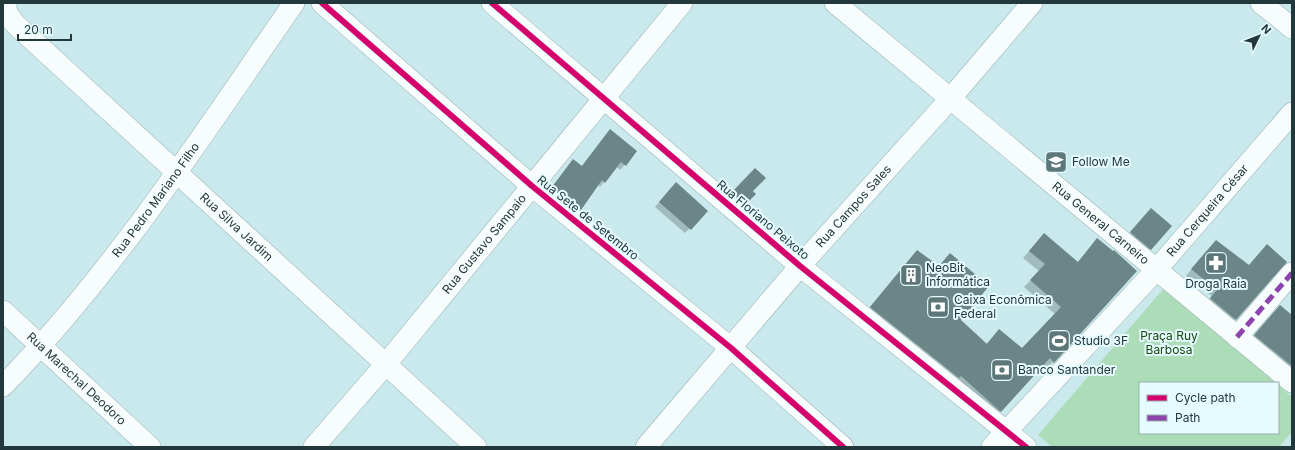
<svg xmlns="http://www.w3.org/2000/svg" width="1295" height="450" font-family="Inter,sans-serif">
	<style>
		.green { fill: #addcb8 }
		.shadow { fill: #0003 }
		.building { fill: #6c8587 }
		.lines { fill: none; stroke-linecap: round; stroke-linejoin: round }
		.street-casing { stroke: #98b0b3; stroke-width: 22 }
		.street { stroke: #f7fcfc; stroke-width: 21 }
		.quiet { stroke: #8e44ad; stroke-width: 5; stroke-dasharray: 10 5; stroke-linecap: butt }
		.cycleway-casing { stroke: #e6fbfd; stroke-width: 8 }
		.cycleway { stroke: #d6006c; stroke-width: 6 }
		.labels { text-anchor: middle; stroke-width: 4; stroke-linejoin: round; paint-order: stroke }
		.poi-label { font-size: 12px; fill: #22383a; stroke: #e6fbfd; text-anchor: start }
		.street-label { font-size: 12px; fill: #22383a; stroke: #e6fbfd }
		.park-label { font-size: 12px; fill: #13470d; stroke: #e6fbfd }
	</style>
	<rect width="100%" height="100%" fill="#cae9ec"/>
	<polygon class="green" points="1164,288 1276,383 1140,383 1140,433 1278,433 1278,385 1292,397 1292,432 1279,447 1052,447 1038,435"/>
	<g class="shadow">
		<polygon points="606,135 636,152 620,170 616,166 600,187 598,185 575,214 548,192 569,165 581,167"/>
		<polygon points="755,169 752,191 754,194 740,208 728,197"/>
		<polygon points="671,188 707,211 685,233 655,207"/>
		<polygon points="1146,214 1150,249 1146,253 1126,237"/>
		<polygon points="1097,240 1136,271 1053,362 1047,368 1043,365 994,418 864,314 911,258 959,320 986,344 999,330 1022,349 1055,314 1024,287 1039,271 1023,258 1038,241 1077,263"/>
		<polygon points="1210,247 1249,266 1235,319 1229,325 1205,305 1212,296 1186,276"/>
		<polygon points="1274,312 1292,316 1292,378 1249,342"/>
	</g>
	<g class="building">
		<polygon points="610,129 637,151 626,166 621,162 605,183 602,180 581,210 552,187 573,159 582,166"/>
		<polygon points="755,168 766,178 753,191 756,194 746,204 732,192"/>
		<polygon points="676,182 708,211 691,230 659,202"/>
		<polygon points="1151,208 1172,226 1151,250 1130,232"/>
		<polygon points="1044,233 1078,262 1097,238 1113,251 1114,250 1137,271 1054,363 1050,358 1001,412 961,376 959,378 870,307 917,250 939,266 950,253 989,286 961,320 987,344 999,329 1022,348 1061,307 1030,280 1045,264 1029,251"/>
		<polygon points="1216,240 1249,265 1267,244 1287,262 1236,320 1210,298 1217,290 1191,269"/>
		<polygon points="1280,305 1292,315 1292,366 1254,335"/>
	</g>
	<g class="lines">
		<g class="street-casing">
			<g id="street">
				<path id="s1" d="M 6,3 C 5,12 10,18 15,24 L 476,447"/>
				<polyline points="322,3 532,186 731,348 843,447"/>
				<polyline points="492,3 800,266 1026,447"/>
				<path id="s2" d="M 835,3 L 1292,382"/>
				<polyline points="1261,3 1292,28"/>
				<path id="s3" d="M 3,311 L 150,447"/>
				<polyline points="1237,337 1292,273"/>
				<path id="s4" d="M 3,386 C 115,271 203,134 294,3"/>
				<path id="s5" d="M 314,447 L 386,364 L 682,3"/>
				<path id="s6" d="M 646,447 L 800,266 L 950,99 L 1032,3"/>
				<path id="s7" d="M 992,447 L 1157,269 L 1292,113"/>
			</g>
		</g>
		<use href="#street" class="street"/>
		<polyline class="quiet" points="1237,337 1292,273"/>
		<g class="cycleway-casing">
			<g id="cycleway">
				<polyline points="322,3 532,186 731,348 843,447"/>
				<polyline points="492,3 800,266 1026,447"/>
			</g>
		</g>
		<use href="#cycleway" class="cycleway"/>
	</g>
	<defs>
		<g id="school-square" transform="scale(1.15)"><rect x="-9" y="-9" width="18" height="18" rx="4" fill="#5d7678" stroke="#e6fbfd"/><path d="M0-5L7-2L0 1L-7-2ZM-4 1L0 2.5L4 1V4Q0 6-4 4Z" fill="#fff"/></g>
		<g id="pharmacy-square" transform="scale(1.15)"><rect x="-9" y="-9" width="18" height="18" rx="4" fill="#5d7678" stroke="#e6fbfd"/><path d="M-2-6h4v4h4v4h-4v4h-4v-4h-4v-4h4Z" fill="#fff"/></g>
		<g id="building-square" transform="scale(1.15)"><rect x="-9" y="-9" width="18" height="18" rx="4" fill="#5d7678" stroke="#e6fbfd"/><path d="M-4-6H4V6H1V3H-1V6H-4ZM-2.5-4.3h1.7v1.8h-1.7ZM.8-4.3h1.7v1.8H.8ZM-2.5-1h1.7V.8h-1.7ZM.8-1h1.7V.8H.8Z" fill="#fff"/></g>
		<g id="bank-square" transform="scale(1.15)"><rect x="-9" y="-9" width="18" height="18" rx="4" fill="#5d7678" stroke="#e6fbfd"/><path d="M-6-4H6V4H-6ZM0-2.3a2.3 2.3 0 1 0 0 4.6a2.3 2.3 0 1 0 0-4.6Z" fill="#fff"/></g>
		<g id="stadium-square" transform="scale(1.15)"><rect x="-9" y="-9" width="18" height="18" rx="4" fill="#5d7678" stroke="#e6fbfd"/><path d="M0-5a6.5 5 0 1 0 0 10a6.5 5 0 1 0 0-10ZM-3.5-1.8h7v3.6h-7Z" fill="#fff"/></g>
	</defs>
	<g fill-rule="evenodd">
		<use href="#school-square" x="1056" y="162"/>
		<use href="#pharmacy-square" x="1216" y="263"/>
		<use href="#building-square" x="911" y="275"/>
		<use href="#bank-square" x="938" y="307"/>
		<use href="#stadium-square" x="1059" y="341"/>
		<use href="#bank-square" x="1002" y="370"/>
	</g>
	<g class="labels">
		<g class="poi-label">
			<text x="1072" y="166">Follow Me</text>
			<text x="926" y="272">NeoBit<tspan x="926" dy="14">Informática</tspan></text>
			<text x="1216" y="288" text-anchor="middle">Droga Raia</text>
			<text x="954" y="304">Caixa Econômica<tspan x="954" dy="14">Federal</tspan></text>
			<text x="1074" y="345">Studio 3F</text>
			<text x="1018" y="374">Banco Santander</text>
		</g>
		<g class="street-label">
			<text dy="4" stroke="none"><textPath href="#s4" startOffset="241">Rua Pedro Mariano Filho</textPath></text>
			<text dy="4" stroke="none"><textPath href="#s6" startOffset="318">Rua Campos Sales</textPath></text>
			<text dy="4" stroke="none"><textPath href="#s7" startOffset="320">Rua Cerqueira César</textPath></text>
			<text transform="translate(588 218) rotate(39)" y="4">Rua Sete de Setembro</text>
			<text transform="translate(763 220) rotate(40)" y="4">Rua Floriano Peixoto</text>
			<text dy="4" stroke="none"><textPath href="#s2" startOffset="345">Rua General Carneiro</textPath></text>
			<text dy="4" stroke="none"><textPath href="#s1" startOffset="324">Rua Silva Jardim</textPath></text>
			<text dy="4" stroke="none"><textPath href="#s5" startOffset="265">Rua Gustavo Sampaio</textPath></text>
			<text dy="4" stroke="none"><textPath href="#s3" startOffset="100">Rua Marechal Deodoro</textPath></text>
		</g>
		<g class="park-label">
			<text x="1169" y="340">Praça Ruy<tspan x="1169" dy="14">Barbosa</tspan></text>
		</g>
	</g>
	<rect width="1295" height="450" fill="none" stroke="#22383a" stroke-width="8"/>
	<rect x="1139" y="382" width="140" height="52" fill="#e6fbfd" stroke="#98adaf"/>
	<rect x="1147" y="395" width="20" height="6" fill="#d6006c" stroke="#98adaf"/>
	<text x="1175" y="402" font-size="12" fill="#22383a">Cycle path</text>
	<rect x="1147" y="415" width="20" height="6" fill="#8e44ad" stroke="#98adaf"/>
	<text x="1175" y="422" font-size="12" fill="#22383a">Path</text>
	<g transform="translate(1259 36) rotate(47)" stroke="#e6fbfd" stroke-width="3" paint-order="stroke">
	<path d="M0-3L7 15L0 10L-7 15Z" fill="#22383a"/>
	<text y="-6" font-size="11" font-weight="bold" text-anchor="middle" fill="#22383a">N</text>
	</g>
	<path d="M18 34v6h53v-6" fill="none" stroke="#22383a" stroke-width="2"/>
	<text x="24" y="34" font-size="12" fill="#22383a" stroke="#e6fbfd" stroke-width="3" paint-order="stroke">20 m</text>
</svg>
